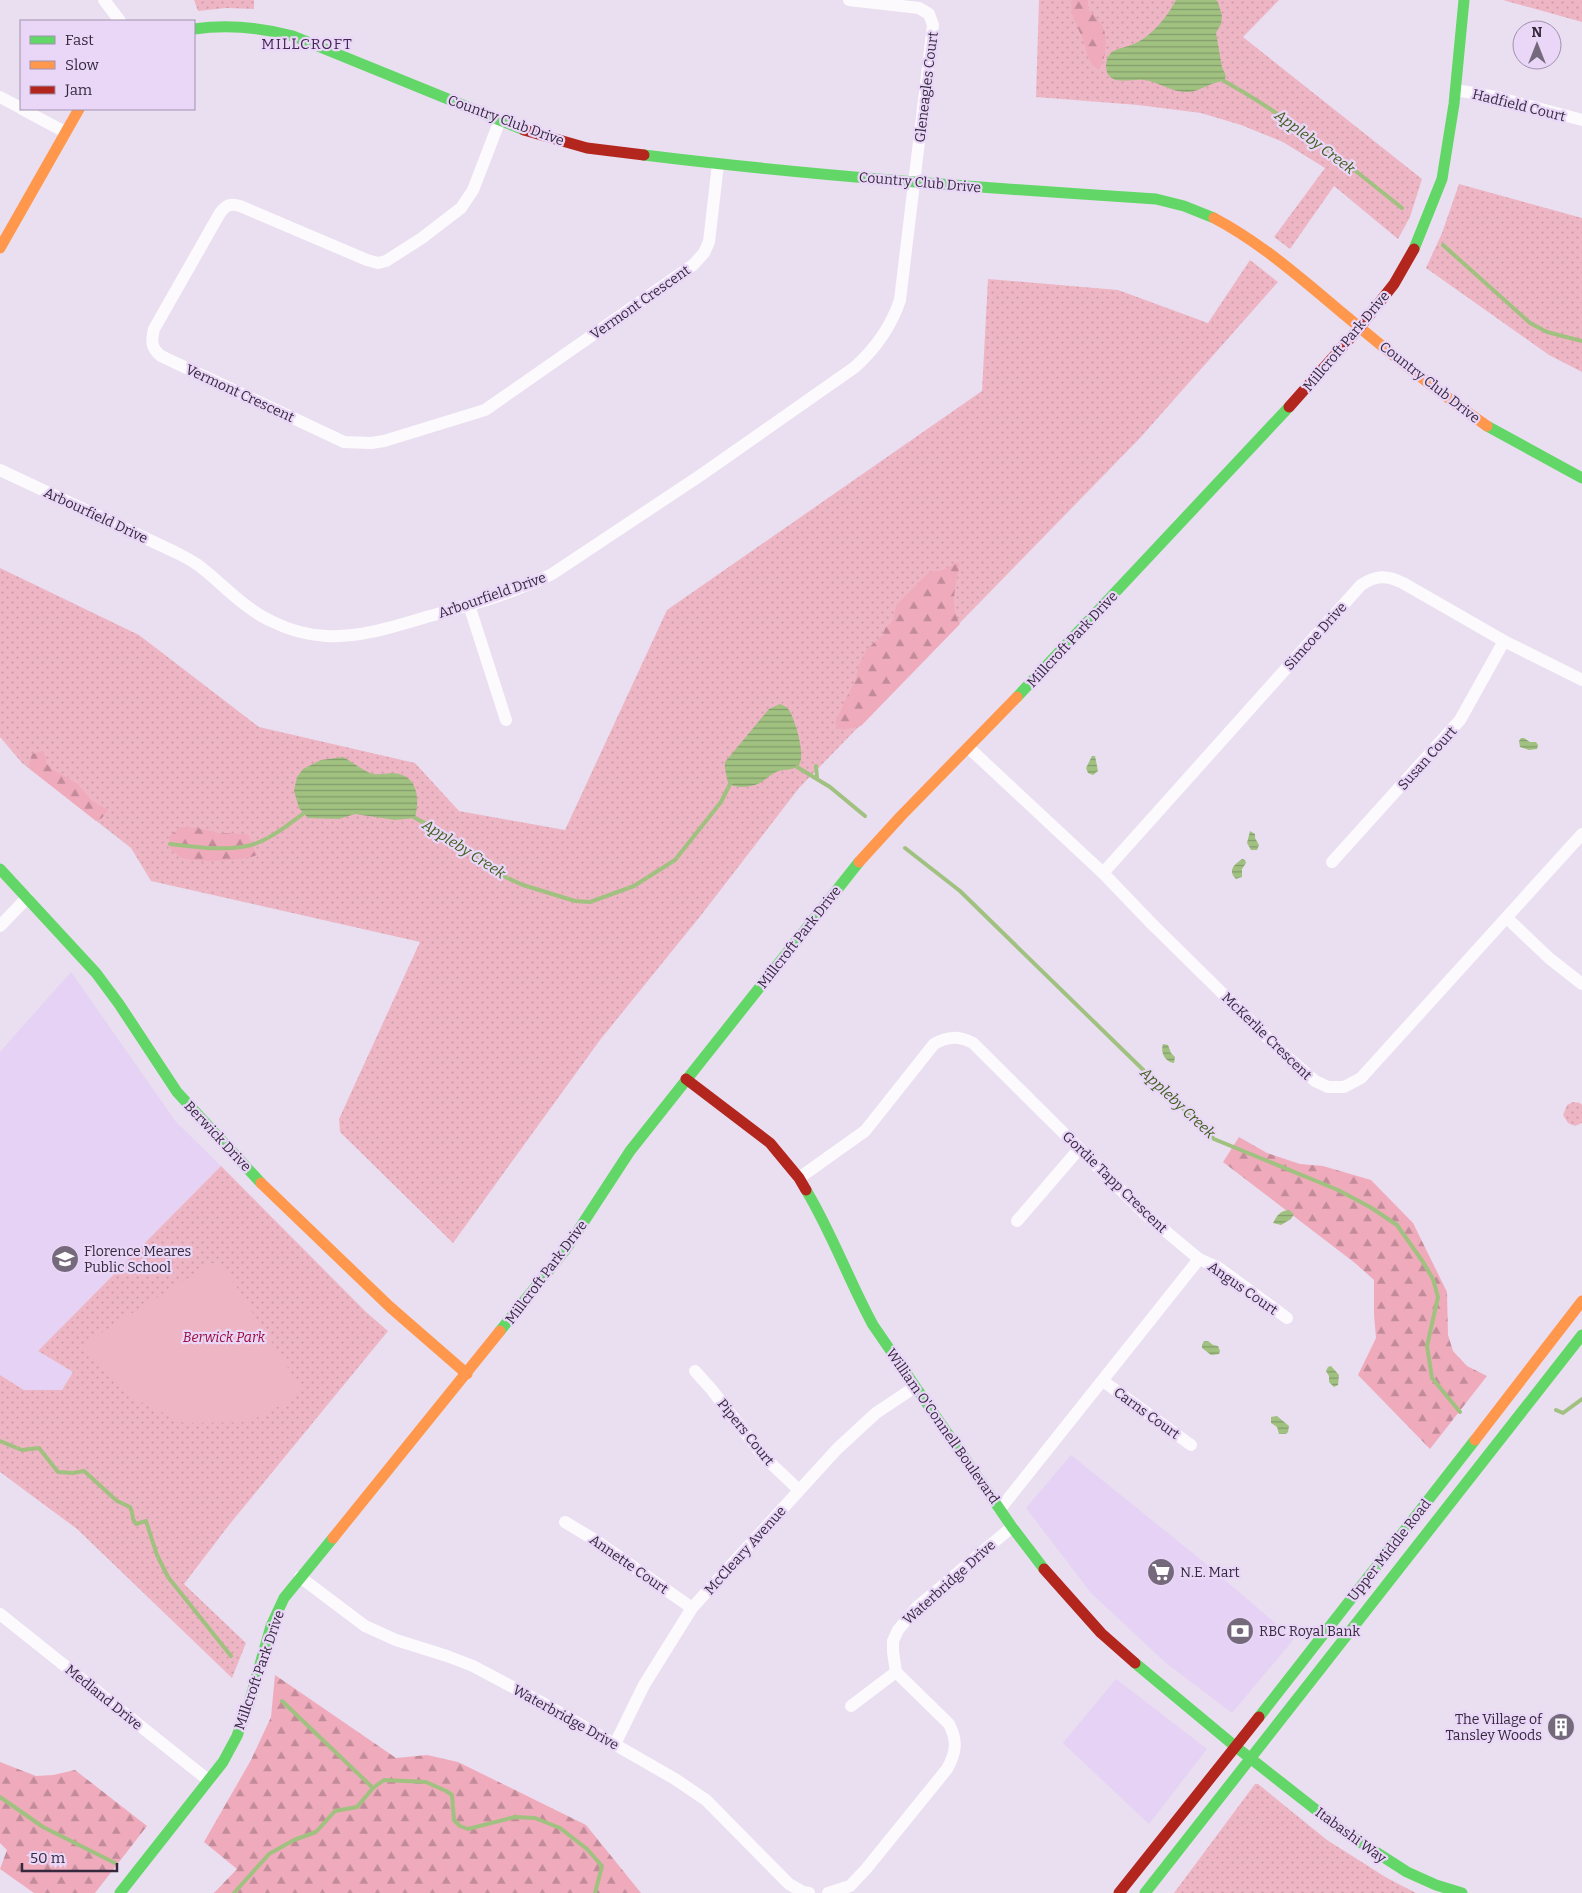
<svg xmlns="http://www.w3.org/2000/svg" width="1582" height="1893" font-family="Bitter,serif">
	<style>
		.built { fill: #e6d2f4 }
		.grass { fill: url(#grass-dots) }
		.forest { fill: url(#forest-firs) }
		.garden { fill: #eeb6c4 }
		.water { fill: url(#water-rules) }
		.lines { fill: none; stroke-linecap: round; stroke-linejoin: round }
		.stream { stroke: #a0c180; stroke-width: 4 }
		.street { stroke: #fcfafd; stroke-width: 12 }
		.fast { stroke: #63d668; stroke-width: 11 }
		.slow { stroke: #ff974d; stroke-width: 11 }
		.jam { stroke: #b3261e; stroke-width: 11 }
		.labels { text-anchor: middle; stroke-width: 4.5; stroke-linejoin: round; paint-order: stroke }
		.street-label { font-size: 14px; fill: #36293e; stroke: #ead7f8 }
		.poi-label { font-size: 14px; fill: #36293e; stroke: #ead7f8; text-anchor: start }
		.park-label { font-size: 14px; font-style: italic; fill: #9c0b3b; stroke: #ead7f8 }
		.neighbourhood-label { font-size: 15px; letter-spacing: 1px; fill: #432753; stroke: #ead7f8 }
		.water-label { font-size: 15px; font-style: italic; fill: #3d5e1a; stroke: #ead7f8 }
	</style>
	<defs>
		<pattern id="grass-dots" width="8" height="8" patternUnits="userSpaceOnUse" patternTransform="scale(1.25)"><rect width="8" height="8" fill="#eeb6c4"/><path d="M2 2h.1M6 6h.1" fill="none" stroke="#cd9ca9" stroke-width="1.8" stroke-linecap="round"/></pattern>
		<pattern id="forest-firs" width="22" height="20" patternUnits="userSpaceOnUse" patternTransform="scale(1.25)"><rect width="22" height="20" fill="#efabbc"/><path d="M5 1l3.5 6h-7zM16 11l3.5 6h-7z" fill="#c28b9a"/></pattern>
		<pattern id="water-rules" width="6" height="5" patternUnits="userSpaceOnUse" patternTransform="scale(1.25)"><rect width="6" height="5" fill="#a0c180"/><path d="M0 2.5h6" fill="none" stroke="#839d6a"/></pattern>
	</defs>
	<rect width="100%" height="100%" fill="#e9dff0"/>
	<g class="built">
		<polygon points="71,972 176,1122 221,1166 38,1351 73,1372 62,1390 24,1390 0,1375 0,1052"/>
		<polygon points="1071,1455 1205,1563 1294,1639 1232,1713 1166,1663 1091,1593 1026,1508"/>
		<polygon points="1116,1679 1207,1749 1149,1824 1063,1743"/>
	</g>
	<g class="grass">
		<polygon points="194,0 254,0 254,9 226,8 198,11"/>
		<polygon points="1039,0 1279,0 1243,37 1422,179 1410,217 1398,239 1334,186 1290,249 1274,237 1325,168 1283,142 1241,125 1201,113 1138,105 1036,97"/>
		<polygon points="1503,0 1582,0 1582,22"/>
		<polygon points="1459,184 1582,218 1582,372 1549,355 1426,268 1442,233"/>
		<polygon points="1250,260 1278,282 1140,438 799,788 702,914 600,1040 453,1243 340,1132 339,1119 420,942 151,881 131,848 22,763 0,737 0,568 139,635 259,727 415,763 459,811 565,830 667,610 982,391 988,279 1118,290 1208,323"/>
		<polygon points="1573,1102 1580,1103 1582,1105 1582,1123 1575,1126 1568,1123 1563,1115 1567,1105"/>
		<polygon points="221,1166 366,1312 388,1331 229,1525 184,1584 246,1643 232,1678 77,1529 0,1472 0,1375 24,1390 62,1390 73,1372 38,1351"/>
		<polygon points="1255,1784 1258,1784 1327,1840 1387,1878 1416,1893 1174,1893"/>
	</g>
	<g class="forest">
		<path d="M 1072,0 L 1088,0 L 1088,9 C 1093,14 1100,21 1103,27 C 1108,40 1106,58 1099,70 C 1086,61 1087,49 1081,35 C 1075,19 1070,18 1072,0 Z"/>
		<path d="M 957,562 L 960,564 C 956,584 949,605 960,624 L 861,726 L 843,730 L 837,728 L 835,722 L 856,678 L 859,664 L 867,649 L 883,635 L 885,628 L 893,621 L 896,605 L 930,571 C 942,572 948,568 957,562 Z"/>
		<polygon points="42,751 46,757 46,763 52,769 78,784 91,800 108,810 102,818 96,821 30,769 29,764 32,754"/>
		<path d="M 180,827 L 198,828 L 219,833 L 248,834 L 257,855 C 244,861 196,863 182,858 C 177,856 174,852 170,848 L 169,837 Z"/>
		<polygon points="1239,1137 1267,1153 1300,1164 1323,1166 1371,1180 1413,1223 1447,1292 1448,1335 1453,1351 1467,1366 1487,1376 1430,1449 1358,1375 1376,1338 1374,1315 1374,1280 1355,1263 1223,1162"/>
		<polygon points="275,1675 396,1758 427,1755 458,1762 586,1825 641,1893 214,1893 237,1869 204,1842 251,1760 271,1717"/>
		<polygon points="0,1762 36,1776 53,1775 75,1770 147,1826 95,1893 34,1893 0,1869 7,1850 0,1843"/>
	</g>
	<polygon class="garden" points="212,1263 223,1266 301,1388 295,1398 248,1422 184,1423 131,1397 99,1367 82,1345"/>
	<g class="water">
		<path d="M 1176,0 L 1216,0 L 1218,2 L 1222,16 L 1221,24 L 1216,33 L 1222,67 L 1226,76 L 1224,81 C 1210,82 1199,92 1188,92 C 1172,93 1160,82 1144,80 C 1131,78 1107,88 1106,66 C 1106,61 1108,55 1112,52 C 1118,48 1127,47 1134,44 C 1152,36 1167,17 1176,0 Z"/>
		<path d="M 780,704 C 783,705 787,707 789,710 C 795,719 807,758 798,766 C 792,771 782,769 776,772 C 770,775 765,780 760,783 C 752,787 737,789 729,784 C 727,782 724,766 725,762 L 769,709 Z"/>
		<polygon points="1524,738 1530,742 1536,742 1538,745 1537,749 1529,750 1520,747 1519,741 1521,738"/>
		<polygon points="1092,756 1095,756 1098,771 1093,775 1088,773 1086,768"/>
		<path d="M 343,757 C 352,762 361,769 370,773 C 378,776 386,773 393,773 C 418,775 420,798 415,818 L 395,820 L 355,814 L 339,819 L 308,818 L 299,808 L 294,791 L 297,777 L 303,769 L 321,760 Z"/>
		<polygon points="1250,831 1255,834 1255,838 1259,845 1257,850 1251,850 1247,843"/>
		<path d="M 1242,859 L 1245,860 L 1246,863 L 1242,869 L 1242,877 L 1236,879 C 1227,870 1235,864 1242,859 Z"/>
		<path d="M 1163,1044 L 1168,1045 L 1171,1053 L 1175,1057 L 1174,1063 C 1165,1062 1160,1052 1163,1044 Z"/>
		<path d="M 1289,1210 L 1294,1214 L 1291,1219 L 1281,1225 L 1273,1223 C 1277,1215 1280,1211 1289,1210 Z"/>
		<polygon points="1204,1341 1208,1341 1213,1345 1218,1346 1220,1351 1219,1354 1211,1355 1202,1348 1202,1345"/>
		<polygon points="1331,1366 1339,1375 1338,1385 1334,1387 1329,1382 1329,1376 1326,1371 1328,1367"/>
		<polygon points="1277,1416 1289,1426 1288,1432 1286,1434 1279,1434 1277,1427 1271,1423 1271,1417"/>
	</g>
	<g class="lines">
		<g class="stream">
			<path d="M 1224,81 C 1289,117 1345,162 1402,208"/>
			<polyline points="1443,245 1530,323 1547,332 1582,341"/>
			<polyline points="816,766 817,778"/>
			<polyline points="797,767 830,787 865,816"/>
			<polyline points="415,818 444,833 476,854 501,875 523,885 575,901 590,902 634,886 675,860 721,802 730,784"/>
			<path d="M 170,844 C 195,847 222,851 247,846 C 267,842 288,825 304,813"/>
			<polyline points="905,848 960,891 1214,1139 1338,1190 1370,1207 1397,1225 1423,1262 1433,1279 1438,1297 1427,1346 1432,1378 1460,1412"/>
			<polyline points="1556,1410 1563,1413 1582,1399"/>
			<polyline points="0,1441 22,1450 39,1448 58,1472 73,1473 84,1471 117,1501 130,1507 132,1512 133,1519 136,1524 146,1521 157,1555 168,1577 231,1656"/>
			<polyline points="282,1701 373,1788 384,1780 426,1782 446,1791 452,1795 454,1820 460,1826 468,1829 515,1817 535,1818 560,1828 587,1849 602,1866 595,1893"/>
			<polyline points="0,1797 43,1827 115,1863"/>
			<polyline points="234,1893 269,1854 294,1840 316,1832 335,1811 357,1807 373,1788"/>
		</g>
		<g class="street">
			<polyline points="104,0 120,21"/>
			<polyline points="1456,90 1496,97 1582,120"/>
			<polyline points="0,97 21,108"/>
			<polyline points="22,109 65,132"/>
			<path d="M 500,120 L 473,190 L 461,208 L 422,238 L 386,261 L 378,263 L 367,260 L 240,206 C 230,203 226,205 220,213 L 154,329 C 151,341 151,348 161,356 L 344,442 L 371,443 L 384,441 L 485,410 L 693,265 L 704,253 L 709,242 L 718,164"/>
			<path d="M 0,470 L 175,552 C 183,556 191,560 198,565 C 222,583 243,608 271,621 C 287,629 307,635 326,636 C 361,638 396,626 430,616 C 471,605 514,593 552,574 L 701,475 L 855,367 C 876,348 891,327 900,300 L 933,25 L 929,14 L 919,8 L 849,0"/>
			<polyline points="469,605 506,720"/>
			<polyline points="969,748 1103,873 1152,924 1284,1054 1315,1081 1328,1087 1344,1087 1361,1078 1582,834"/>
			<polyline points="1332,862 1460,720 1504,641"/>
			<path d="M 1103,873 L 1361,585 C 1376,575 1387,575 1403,583 L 1504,641 L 1582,680"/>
			<polyline points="1507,918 1549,958 1582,984"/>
			<polyline points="0,926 27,898"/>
			<path d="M 799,1178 L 865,1131 L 934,1044 C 948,1036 959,1036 973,1043 L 1145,1214 L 1199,1259 L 1000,1509"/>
			<polyline points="1017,1221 1079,1149"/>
			<polyline points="1199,1259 1219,1268 1287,1318"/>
			<polyline points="695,1371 712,1390 764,1457 799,1490"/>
			<polyline points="1103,1381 1191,1445"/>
			<polyline points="565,1522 595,1540 692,1608"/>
			<polyline points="300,1577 365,1626 396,1640 447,1656 473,1666 539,1701 675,1779 706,1800 789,1884 803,1892 809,1893"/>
			<polyline points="0,1614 208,1780"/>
			<polyline points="851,1706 896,1672"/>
			<polyline points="615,1744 644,1685 692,1608 837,1449 876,1413 915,1387"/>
			<path d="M 828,1893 L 850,1886 L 866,1869 L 947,1769 C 956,1753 958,1741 949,1724 L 896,1672 L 893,1652 L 893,1641 L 898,1630 L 917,1607 L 1012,1527"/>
		</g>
		<g class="fast">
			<path d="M 194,29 C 228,24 259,27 293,36 L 524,130"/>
			<path d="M 644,155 C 814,176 985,188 1156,199 L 1184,206 L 1214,218"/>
			<polyline points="1414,249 1442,179 1454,104 1464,0"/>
			<polyline points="1487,426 1582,478"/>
			<polyline points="1017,697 1289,407"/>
			<polyline points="0,869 96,973 119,1004 177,1092 261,1183"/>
			<path d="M 806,1190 C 832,1233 849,1281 873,1325 L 1012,1527 L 1044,1569"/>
			<polyline points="500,1331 566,1249 630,1151 859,862"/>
			<polyline points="1135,1663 1236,1747 1343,1831 1407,1872 1436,1885 1462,1893"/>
			<polyline points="1259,1717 1475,1440"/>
			<polyline points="120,1893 223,1762 237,1736 249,1703 271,1626 284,1598 333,1538"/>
			<polyline points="1145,1893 1582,1335"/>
		</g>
		<g class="slow">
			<path d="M 1214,218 C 1263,244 1303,280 1346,316 C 1391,354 1438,392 1487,426"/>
			<polyline points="0,248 79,109"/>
			<polyline points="859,862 901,816 1017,697"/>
			<polyline points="261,1183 390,1307 467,1374"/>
			<polyline points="1475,1440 1582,1301"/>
			<polyline points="333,1538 500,1331"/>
		</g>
		<g class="jam">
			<polyline points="524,130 587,148 644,155"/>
			<polyline points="1289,407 1360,327 1394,284 1414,249"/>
			<polyline points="686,1079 770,1143 799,1178 806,1190"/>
			<polyline points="1044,1569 1101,1633 1135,1663"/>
			<polyline points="1119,1893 1259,1717"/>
		</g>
	</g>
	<defs>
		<g id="school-disc" transform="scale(1.4375)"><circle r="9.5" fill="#75697c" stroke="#ead7f8"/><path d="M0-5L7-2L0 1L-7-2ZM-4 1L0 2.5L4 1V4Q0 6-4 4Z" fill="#fff"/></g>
		<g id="supermarket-disc" transform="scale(1.4375)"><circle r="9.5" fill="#75697c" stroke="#ead7f8"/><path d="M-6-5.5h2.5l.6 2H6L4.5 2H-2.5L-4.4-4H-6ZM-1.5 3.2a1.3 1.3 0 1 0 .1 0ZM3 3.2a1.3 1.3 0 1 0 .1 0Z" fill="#fff"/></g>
		<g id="bank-disc" transform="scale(1.4375)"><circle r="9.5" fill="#75697c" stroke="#ead7f8"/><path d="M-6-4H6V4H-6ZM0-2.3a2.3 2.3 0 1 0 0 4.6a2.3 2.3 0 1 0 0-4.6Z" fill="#fff"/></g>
		<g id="building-disc" transform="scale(1.4375)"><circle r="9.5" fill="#75697c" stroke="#ead7f8"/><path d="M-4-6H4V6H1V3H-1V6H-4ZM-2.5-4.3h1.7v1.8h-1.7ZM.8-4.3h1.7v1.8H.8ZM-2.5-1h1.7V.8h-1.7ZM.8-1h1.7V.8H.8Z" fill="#fff"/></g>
	</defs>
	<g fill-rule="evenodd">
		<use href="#school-disc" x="65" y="1259"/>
		<use href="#supermarket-disc" x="1161" y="1572"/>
		<use href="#bank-disc" x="1240" y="1631"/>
		<use href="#building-disc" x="1561" y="1727"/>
	</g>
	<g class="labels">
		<g class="street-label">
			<text transform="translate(926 87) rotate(-83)" y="5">Gleneagles Court</text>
			<text transform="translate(1519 105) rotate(14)" y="5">Hadfield Court</text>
			<text transform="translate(506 120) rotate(20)" y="5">Country Club Drive</text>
			<text transform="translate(920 182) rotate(5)" y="5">Country Club Drive</text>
			<text transform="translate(640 302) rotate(-35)" y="5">Vermont Crescent</text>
			<text transform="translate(1346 341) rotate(-50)" y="5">Millcroft Park Drive</text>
			<text transform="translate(1430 382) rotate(38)" y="5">Country Club Drive</text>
			<text transform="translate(240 393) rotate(25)" y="5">Vermont Crescent</text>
			<text transform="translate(96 515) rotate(25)" y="5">Arbourfield Drive</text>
			<text transform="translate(492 595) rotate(-19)" y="5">Arbourfield Drive</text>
			<text transform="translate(1315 636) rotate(-48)" y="5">Simcoe Drive</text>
			<text transform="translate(1072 639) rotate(-47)" y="5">Millcroft Park Drive</text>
			<text transform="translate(1427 758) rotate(-48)" y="5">Susan Court</text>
			<text transform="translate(799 937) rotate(-52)" y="5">Millcroft Park Drive</text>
			<text transform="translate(1267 1036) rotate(44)" y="5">McKerlie Crescent</text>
			<text transform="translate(218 1136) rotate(47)" y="5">Berwick Drive</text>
			<text transform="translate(1115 1182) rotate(44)" y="5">Gordie Tapp Crescent</text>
			<text transform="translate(546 1272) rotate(-53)" y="5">Millcroft Park Drive</text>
			<text transform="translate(1243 1288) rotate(35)" y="5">Angus Court</text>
			<text transform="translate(1147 1413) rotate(36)" y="5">Carns Court</text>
			<text transform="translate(943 1426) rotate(55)" y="5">William O'Connell Boulevard</text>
			<text transform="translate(746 1432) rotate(51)" y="5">Pipers Court</text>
			<text transform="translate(745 1550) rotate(-48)" y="5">McCleary Avenue</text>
			<text transform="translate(1389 1550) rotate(-52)" y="5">Upper Middle Road</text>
			<text transform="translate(629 1564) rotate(35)" y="5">Annette Court</text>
			<text transform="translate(949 1582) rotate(-42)" y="5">Waterbridge Drive</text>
			<text transform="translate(259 1670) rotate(-71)" y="5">Millcroft Park Drive</text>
			<text transform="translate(104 1697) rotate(39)" y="5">Medland Drive</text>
			<text transform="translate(566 1717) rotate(29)" y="5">Waterbridge Drive</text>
			<text transform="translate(1351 1835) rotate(36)" y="5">Itabashi Way</text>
		</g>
		<g class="poi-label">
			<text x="84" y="1256">Florence Meares<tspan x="84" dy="16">Public School</tspan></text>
			<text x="1180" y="1577">N.E. Mart</text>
			<text x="1259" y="1636">RBC Royal Bank</text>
			<text x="1542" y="1724" text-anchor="end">The Village of<tspan x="1542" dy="16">Tansley Woods</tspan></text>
		</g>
		<g class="park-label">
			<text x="224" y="1342">Berwick Park</text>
		</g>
		<g class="neighbourhood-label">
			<text x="307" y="49">MILLCROFT</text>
		</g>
		<g class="water-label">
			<text transform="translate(1315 142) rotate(37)" y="5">Appleby Creek</text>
			<text transform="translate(464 849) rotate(33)" y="5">Appleby Creek</text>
			<text transform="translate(1178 1103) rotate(43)" y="5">Appleby Creek</text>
		</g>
	</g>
	<rect x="20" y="20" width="175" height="90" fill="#ead7f8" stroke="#a291ae"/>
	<rect x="30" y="36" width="25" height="8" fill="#63d668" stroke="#a291ae"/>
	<text x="65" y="45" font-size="15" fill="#36293e">Fast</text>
	<rect x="30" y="61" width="25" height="8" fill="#ff974d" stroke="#a291ae"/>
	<text x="65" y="70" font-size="15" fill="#36293e">Slow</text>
	<rect x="30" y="86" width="25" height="8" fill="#b3261e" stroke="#a291ae"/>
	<text x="65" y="95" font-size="15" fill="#36293e">Jam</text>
	<g transform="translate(1537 45)"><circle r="24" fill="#ead7f8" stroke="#a291ae"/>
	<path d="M0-4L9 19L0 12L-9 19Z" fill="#75697c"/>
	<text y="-8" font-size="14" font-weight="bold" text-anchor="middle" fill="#36293e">N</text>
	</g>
	<path d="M22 1863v8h95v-8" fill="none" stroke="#36293e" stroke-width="2.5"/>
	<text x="30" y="1863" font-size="15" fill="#36293e" stroke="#ead7f8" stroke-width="4" paint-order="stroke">50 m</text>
</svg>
